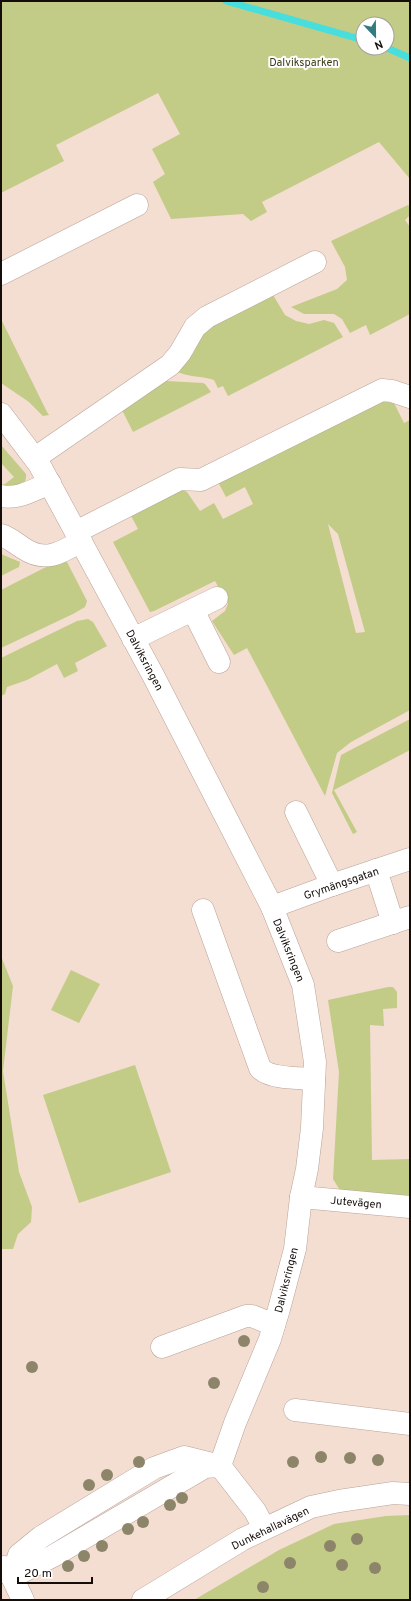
<svg xmlns="http://www.w3.org/2000/svg" width="411" height="1601" font-family="Overpass,sans-serif">
	<style>
		.green { fill: #c2cc86; fill-rule: evenodd }
		.lines { fill: none; stroke-linecap: round; stroke-linejoin: round }
		.stream { stroke: #48dede; stroke-width: 7 }
		.minor-casing { stroke: #b9a398; stroke-width: 23 }
		.minor { stroke: #fff; stroke-width: 22 }
		.tree { fill: #8d8569 }
		.labels { text-anchor: middle; stroke-width: 4; stroke-linejoin: round; paint-order: stroke }
		.park-label { font-size: 11px; fill: #393d14; stroke: #fff }
		.street-label { font-size: 11px; fill: #140d09; stroke: #fff }
	</style>
	<rect width="100%" height="100%" fill="#f4ddd1"/>
	<g class="green">
		<path d="M 1,1 L 410,1 L 410,179 L 379,142 L 262,202 L 267,212 L 251,221 L 243,214 L 171,219 L 153,182 L 165,174 L 152,149 L 180,134 L 158,93 L 56,145 L 64,161 L 1,193 ZM 363,24 L 387,24 L 387,48 L 363,48 Z"/>
		<polygon points="408,205 410,207 410,215 405,220 410,227 410,314 370,335 366,325 350,333 342,319 334,314 304,314 291,307 337,289 347,280 345,267 331,241"/>
		<path d="M 273,295 L 285,315 L 296,321 L 309,324 L 324,320 L 334,323 L 343,337 L 228,396 L 223,386 L 218,388 L 214,380 C 202,376 189,377 177,372 L 193,354 L 204,330 Z"/>
		<polygon points="1,319 47,412 49,415 43,416 29,402 1,383"/>
		<polygon points="166,381 203,383 205,384 211,392 133,432 122,410"/>
		<path d="M 380,401 L 394,403 L 404,423 L 410,420 L 410,710 L 351,742 L 337,753 L 325,796 L 247,648 L 234,655 L 212,621 L 225,611 L 228,604 L 215,581 L 154,611 L 150,612 L 113,542 L 138,529 L 129,512 L 179,488 L 187,492 L 200,511 L 214,503 L 223,519 L 253,504 L 245,487 L 226,497 L 218,482 ZM 328,524 L 338,534 L 365,632 L 356,633 Z"/>
		<path d="M 1,445 L 26,474 C 27,490 12,488 1,487 L 14,477 L 1,463 Z"/>
		<polygon points="1,554 20,562 19,567 1,576"/>
		<polygon points="62,561 67,562 87,601 85,607 73,614 1,648 1,590 46,567"/>
		<polygon points="88,619 93,622 107,646 75,663 78,671 64,678 57,664 27,680 7,687 5,694 1,696 1,658 77,621"/>
		<polygon points="410,719 410,750 334,790 357,832 353,834 332,793 341,755"/>
		<polygon points="1,956 13,986 3,1071 19,1172 32,1207 31,1222 18,1234 13,1249 1,1249"/>
		<polygon points="71,970 100,984 79,1023 51,1010"/>
		<polygon points="388,987 393,987 397,992 397,1008 383,1009 384,1026 370,1025 372,1160 410,1159 410,1198 341,1192 333,1179 339,1072 328,1000"/>
		<polygon points="135,1065 171,1172 79,1203 43,1095"/>
		<polygon points="410,1515 410,1600 194,1600 279,1550 334,1524 386,1516"/>
	</g>
	<g class="lines">
		<g class="stream">
			<polyline points="226,1 363,40"/>
			<polyline points="387,48 410,58"/>
		</g>
		<g class="minor-casing">
			<g id="minor">
				<polyline points="1,274 137,205"/>
				<polyline points="1,414 39,464 154,677 272,907 303,985 315,1062 312,1128 307,1169 301,1197 295,1249 279,1309 270,1339 235,1423 220,1466"/>
				<polyline points="35,458 170,365 180,353 195,327 207,317 315,262"/>
				<path d="M 1,496 C 18,500 35,489 50,483"/>
				<polyline points="76,532 180,479 201,480 382,390 392,391 410,397"/>
				<path d="M 1,535 C 10,538 15,543 23,548 C 45,563 61,553 81,541"/>
				<polyline points="193,610 219,662"/>
				<polyline points="133,639 217,598"/>
				<polyline points="296,812 332,885"/>
				<polyline points="376,870 393,923"/>
				<polyline points="272,907 332,885 410,859"/>
				<path d="M 203,910 L 260,1068 C 269,1079 300,1078 314,1079"/>
				<polyline points="338,941 410,917"/>
				<polyline points="301,1197 410,1207"/>
				<polyline points="162,1347 246,1316 252,1316 274,1325"/>
				<polyline points="295,1410 410,1424"/>
				<polyline points="220,1466 255,1511 264,1528"/>
				<polyline points="4,1567 12,1577 23,1600"/>
				<polyline points="12,1577 19,1555 41,1537 154,1468 184,1457 220,1466"/>
				<polyline points="12,1577 53,1556 205,1467 219,1466"/>
				<polyline points="143,1600 243,1539 311,1507 339,1501 393,1493 410,1494"/>
			</g>
		</g>
		<use href="#minor" class="minor"/>
	</g>
	<g class="tree">
		<circle cx="244" cy="1341" r="6"/>
		<circle cx="32" cy="1367" r="6"/>
		<circle cx="214" cy="1383" r="6"/>
		<circle cx="321" cy="1457" r="6"/>
		<circle cx="350" cy="1458" r="6"/>
		<circle cx="378" cy="1460" r="6"/>
		<circle cx="139" cy="1462" r="6"/>
		<circle cx="293" cy="1462" r="6"/>
		<circle cx="107" cy="1475" r="6"/>
		<circle cx="89" cy="1485" r="6"/>
		<circle cx="182" cy="1498" r="6"/>
		<circle cx="170" cy="1505" r="6"/>
		<circle cx="143" cy="1522" r="6"/>
		<circle cx="128" cy="1529" r="6"/>
		<circle cx="357" cy="1539" r="6"/>
		<circle cx="102" cy="1546" r="6"/>
		<circle cx="330" cy="1546" r="6"/>
		<circle cx="84" cy="1556" r="6"/>
		<circle cx="290" cy="1563" r="6"/>
		<circle cx="342" cy="1565" r="6"/>
		<circle cx="68" cy="1566" r="6"/>
		<circle cx="375" cy="1568" r="6"/>
		<circle cx="263" cy="1587" r="6"/>
	</g>
	<g class="labels">
		<g class="park-label">
			<text x="304" y="66">Dalviksparken</text>
		</g>
		<g class="street-label">
			<text transform="translate(145 660) rotate(62)" y="4">Dalviksringen</text>
			<text transform="translate(341 883) rotate(-19)" y="4">Grymängsgatan</text>
			<text transform="translate(289 950) rotate(68)" y="4">Dalviksringen</text>
			<text transform="translate(356 1202) rotate(5)" y="4">Jutevägen</text>
			<text transform="translate(286 1280) rotate(-76)" y="4">Dalviksringen</text>
			<text transform="translate(270 1528) rotate(-26)" y="4">Dunkehallavägen</text>
		</g>
	</g>
	<rect width="411" height="1601" fill="none" stroke="#140d09" stroke-width="4"/>
	<g transform="translate(375 36) rotate(158)"><circle r="19" fill="#ffffff" stroke="#a19e9d"/>
	<path d="M0-3L7 15L0 10L-7 15Z" fill="#327b7f"/>
	<text y="-6" font-size="11" font-weight="bold" text-anchor="middle" fill="#140d09">N</text>
	</g>
	<path d="M18 1577v6h74v-6" fill="none" stroke="#140d09" stroke-width="2"/>
	<text x="24" y="1577" font-size="12" fill="#140d09" stroke="#ffffff" stroke-width="3" paint-order="stroke">20 m</text>
</svg>
